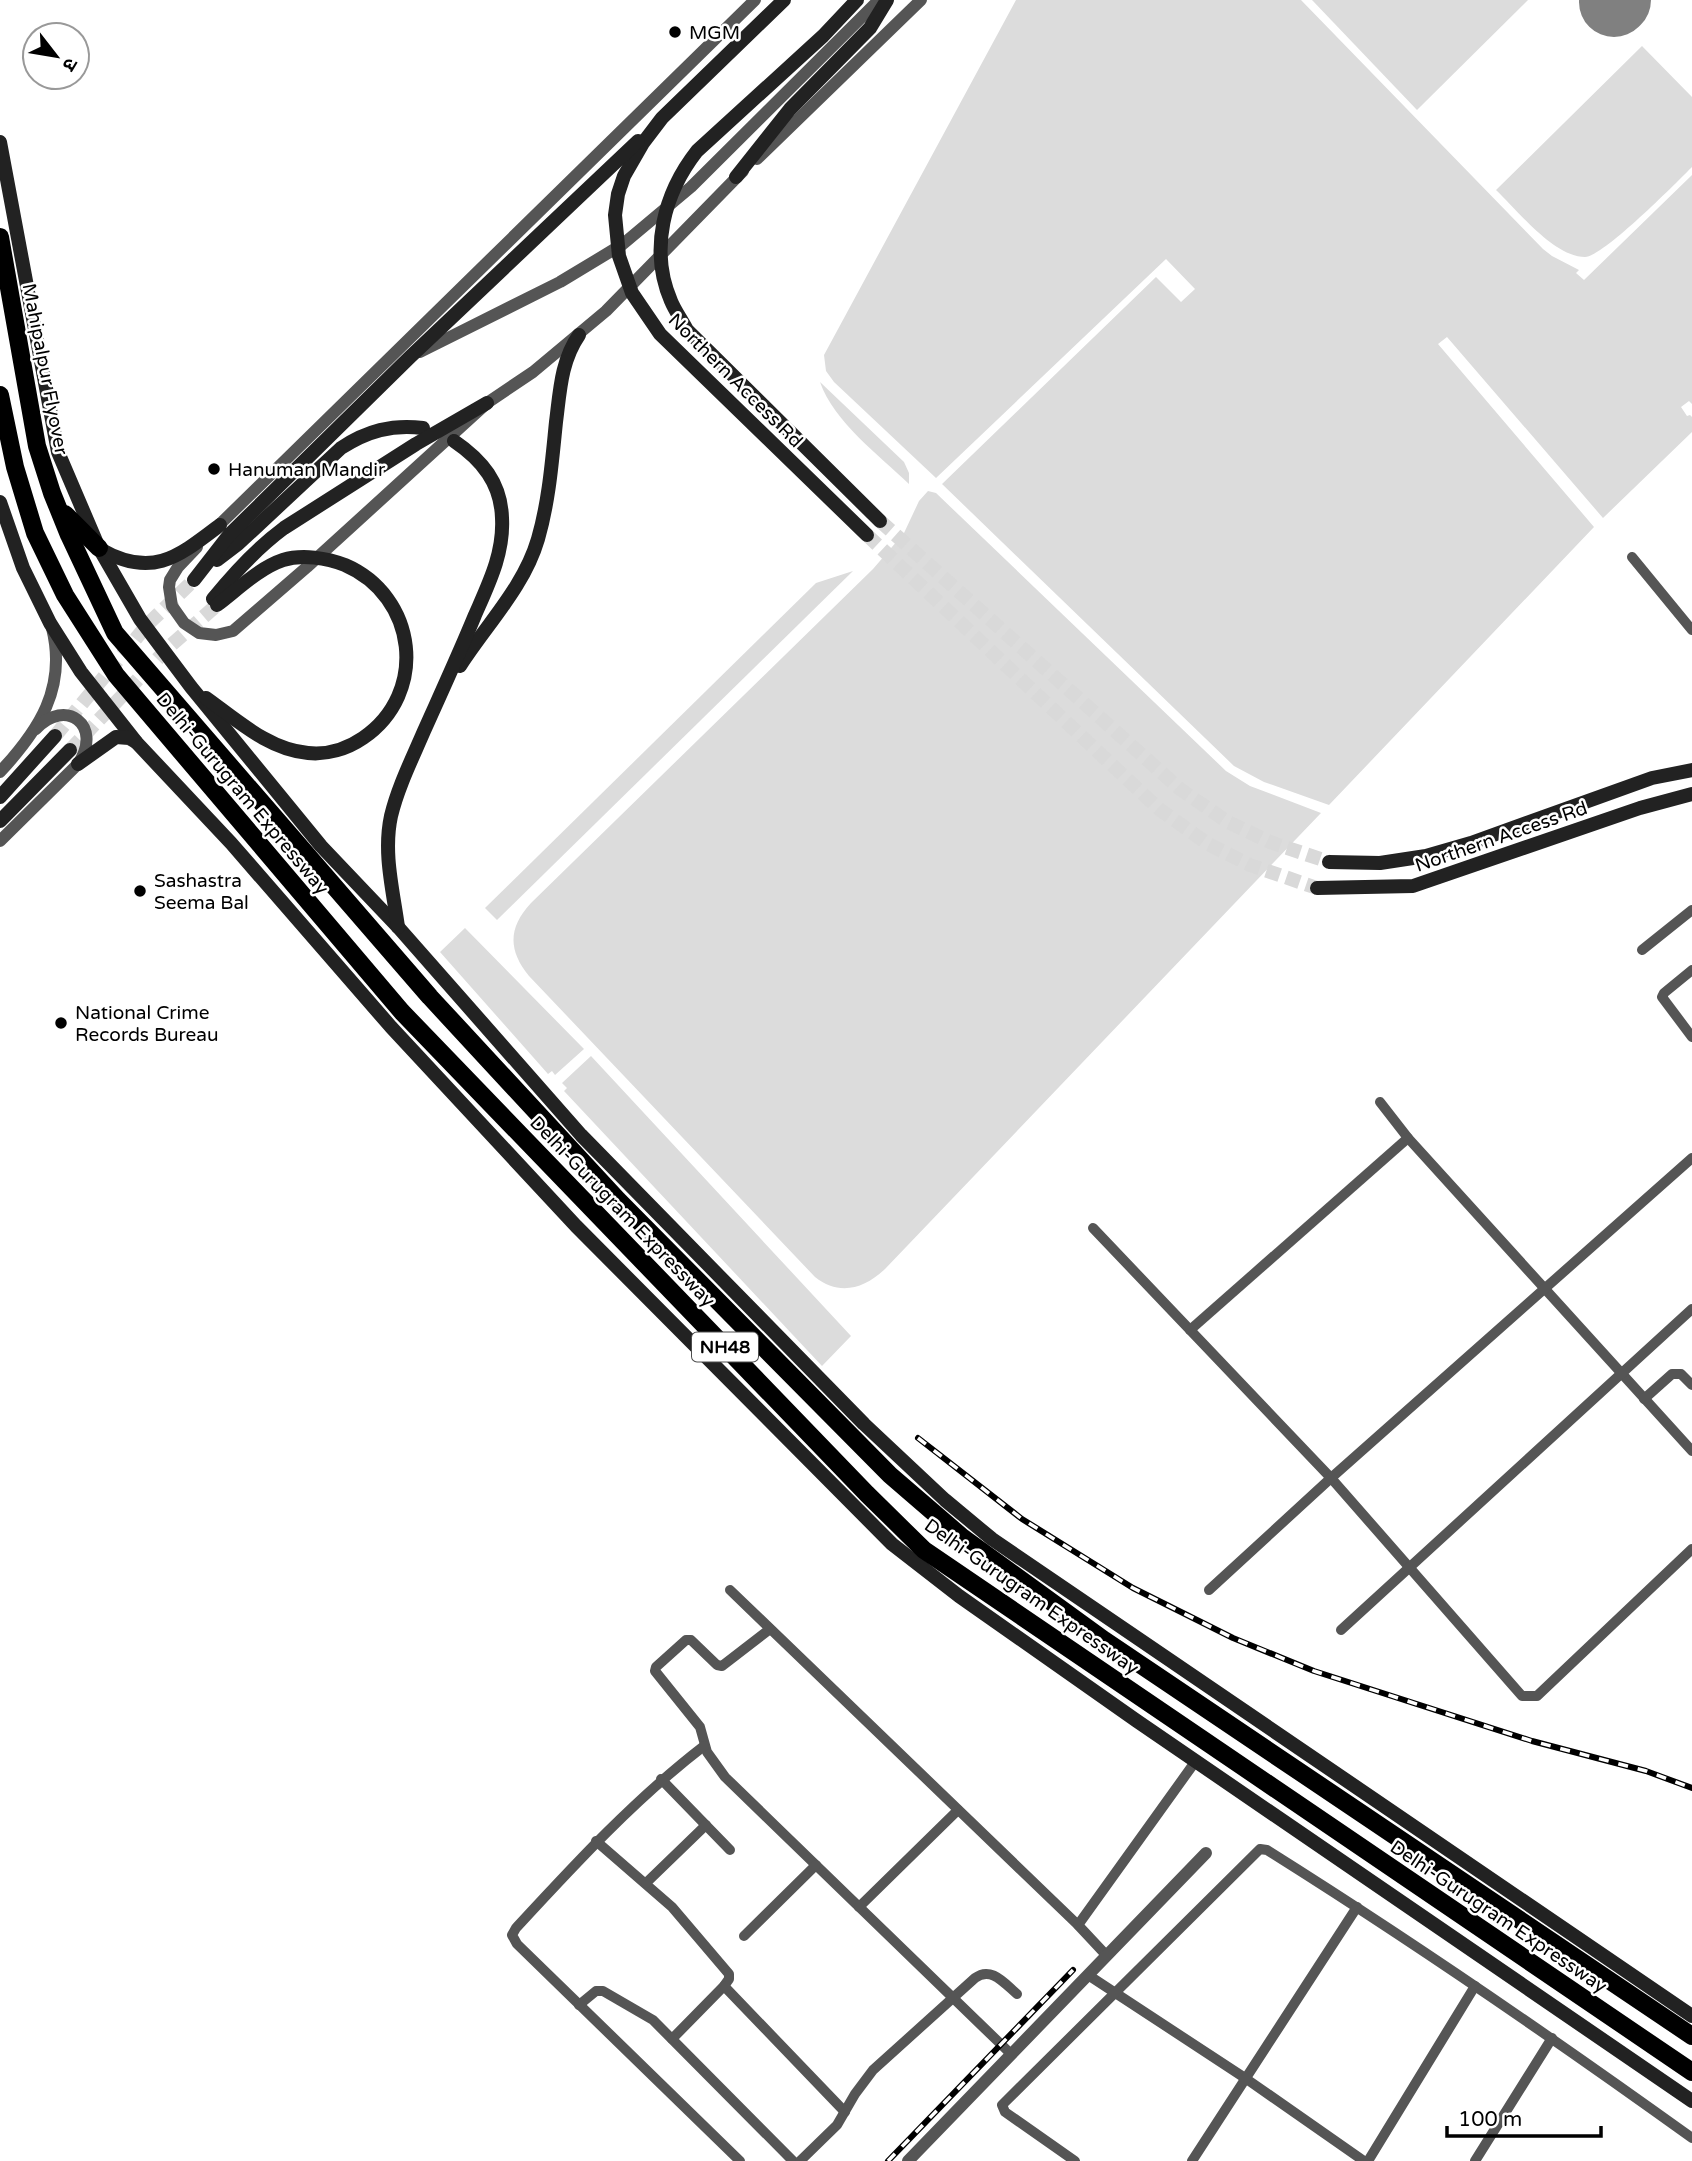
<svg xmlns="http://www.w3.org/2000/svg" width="1692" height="2161" font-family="'Varela Round','Noto Sans Devanagari',sans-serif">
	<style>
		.green { fill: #dcdcdc }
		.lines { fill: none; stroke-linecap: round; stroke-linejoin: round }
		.runway { stroke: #808080; stroke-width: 70 }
		.secondary-tunnel { stroke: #d9d9d9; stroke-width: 14; stroke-dasharray: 14 7; stroke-linecap: butt }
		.minor { stroke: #555; stroke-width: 10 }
		.tertiary { stroke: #555; stroke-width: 12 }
		.secondary { stroke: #222; stroke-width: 14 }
		.motorway { stroke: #000; stroke-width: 18 }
		.rail-casing { stroke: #000; stroke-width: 6 }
		.rail { stroke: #fff; stroke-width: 3.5; stroke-dasharray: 10; stroke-linecap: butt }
		.poi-dot { fill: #000; stroke: #fff; stroke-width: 2.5 }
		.labels { text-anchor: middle; stroke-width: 5; stroke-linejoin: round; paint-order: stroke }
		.shield { fill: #fff; stroke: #4c4c4c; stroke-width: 2 }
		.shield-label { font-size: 18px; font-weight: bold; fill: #000 }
		.poi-label { font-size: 19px; fill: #000; stroke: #fff; text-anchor: start }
		.street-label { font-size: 19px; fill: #000; stroke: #fff }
	</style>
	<rect width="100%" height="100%" fill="#fff"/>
	<g class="green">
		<polygon points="1016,0 1301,0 1543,249 1552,256 1579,270 1576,273 1584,280 1692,175 1692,404 1689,401 1681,407 1687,416 1690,415 1692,417 1692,432 1603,518 1447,337 1438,344 1594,527 1329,805 1264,782 1234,766 942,484 1156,277 1181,302 1195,289 1166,259 936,478 834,382 826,371 824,355"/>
		<polygon points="1312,0 1528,0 1417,110"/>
		<path d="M 1642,46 L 1692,97 L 1692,167 C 1676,183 1603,257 1585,257 C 1554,257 1517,210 1496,190 Z"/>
		<path d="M 820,382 L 904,462 L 909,473 L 909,484 C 879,455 834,422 820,382 Z"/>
		<path d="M 928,491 L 936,493 L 1226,771 L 1250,786 L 1321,813 L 885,1269 C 864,1289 839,1296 815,1277 L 529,976 C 508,950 508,928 531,903 L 873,569 L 904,533 L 919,501 Z"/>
		<polygon points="853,571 497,920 485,908 816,583"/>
		<polygon points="465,928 584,1049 555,1075 552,1071 548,1074 440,952"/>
		<polygon points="591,1056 851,1336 822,1366 564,1091 567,1088 562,1083"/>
	</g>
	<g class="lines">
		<polyline class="runway" points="1614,2 1616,0"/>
		<g class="secondary-tunnel">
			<polyline points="880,521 1180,789 1226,821 1270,842 1329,862"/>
			<polyline points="867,535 1159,809 1208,844 1250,865 1317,888"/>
			<polyline points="55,736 148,624 194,580"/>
			<polyline points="70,750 170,646 217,605"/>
		</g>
		<g class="minor">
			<polyline points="1632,557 1692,630"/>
			<polyline points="1642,950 1692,910"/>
			<polyline points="1692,970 1664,993 1662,997 1692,1037"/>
			<polyline points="1380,1102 1408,1138 1692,1451"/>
			<polyline points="1093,1228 1331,1478 1522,1696 1537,1696 1692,1549"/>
			<polyline points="1190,1330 1408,1138"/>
			<polyline points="1644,1399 1672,1374 1681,1374 1692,1385"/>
			<polyline points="730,1590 1078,1925 1107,1956"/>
			<polyline points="1209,1590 1331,1478 1692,1158"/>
			<polyline points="770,1629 722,1666 717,1665 691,1640 686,1640 656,1667 655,1671 700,1727 707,1752 725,1777 1011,2054"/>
			<polyline points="1341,1630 1692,1309"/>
			<path d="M 704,1746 C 635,1799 576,1863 516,1928 L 512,1935 L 517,1944 L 740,2161"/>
			<polyline points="661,1779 730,1850"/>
			<polyline points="596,1841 672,1907 729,1974 729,1979 724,1986 672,2039"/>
			<polyline points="646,1883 706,1825"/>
			<polyline points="859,1907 958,1810"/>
			<polyline points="1078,1925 1195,1762"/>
			<polyline points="744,1936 816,1865"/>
			<polyline points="1088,1975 1245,2078 1364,2161"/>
			<polyline points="724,1986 845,2112"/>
			<polyline points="579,2005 596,1991 603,1991 653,2020 793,2161"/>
			<path d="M 800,2161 L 837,2125 L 855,2094 L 873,2070 L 975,1978 C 991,1966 1004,1983 1017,1994"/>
			<path d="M 1075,2161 L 1005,2112 L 1002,2105 L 1260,1849 L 1267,1850 C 1412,1941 1553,2038 1692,2138"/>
			<polyline points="1192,2161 1357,1907"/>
			<polyline points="1368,2161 1475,1986"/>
			<polyline points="1475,2161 1552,2038"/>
		</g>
		<g class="tertiary">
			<polyline points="757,159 921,0"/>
			<polyline points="420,352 560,282 623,244 691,187 879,0"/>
			<polyline points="213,531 755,0"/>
			<polyline points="197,547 178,567 170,580 169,587 172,606 184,623 199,633 216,635 233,631 307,567 487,403 533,372 606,311 743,171"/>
			<path d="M 0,772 C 39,730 67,688 52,628"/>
			<path d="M 0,841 L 78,764 C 104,725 65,697 36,729"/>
			<polyline points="908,2161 1206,1853"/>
		</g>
		<g class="secondary">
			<polyline points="784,0 662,118 643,143 624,176 618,194 615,215 619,256 632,293 660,334 867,535"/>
			<path d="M 857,0 L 823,36 L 697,151 C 664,193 649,250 671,301 C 675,311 682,320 687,330 L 880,521"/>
			<polyline points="0,142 58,452 99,548 140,619 191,687 321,846 398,927 581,1135 864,1424 945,1500 992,1539 1692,2016"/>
			<polyline points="736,177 790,109 870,28 887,0"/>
			<polyline points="0,502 23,568 50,623 81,672 137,743 231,843 391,1027 576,1226 892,1544 959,1596 1137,1721 1692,2101"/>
			<path d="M 100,549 C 152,579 178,557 220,525"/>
			<path d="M 217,560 L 238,544 L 341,448 C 367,431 392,424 423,428"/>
			<polyline points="194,580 229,535 410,357 638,141"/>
			<path d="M 213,599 C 234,573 257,548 284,528 L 416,444 L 487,403"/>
			<path d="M 460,666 C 487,624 524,587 538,539 C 549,501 552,461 556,422 C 560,391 561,361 579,335"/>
			<path d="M 206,698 C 237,720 269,750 308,753 C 327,755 347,749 363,738 C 429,693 417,596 345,565 C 327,558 302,554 283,560 C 259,568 237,590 217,605"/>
			<polyline points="78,764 116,737 129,738 136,742"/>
			<polyline points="0,797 55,736"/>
			<polyline points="0,821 70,750"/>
			<polyline points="1329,862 1380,863 1426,856 1471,843 1652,778 1692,770"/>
			<polyline points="1317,888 1413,886 1640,808 1692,794"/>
			<path d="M 398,927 C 393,890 383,853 391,816 C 398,787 412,759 424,731 C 441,693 459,654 475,615 C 489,583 504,553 502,518 C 501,483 482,460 454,441"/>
		</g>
		<g class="motorway">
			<polyline points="0,237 37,446 52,493 69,535 115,633 430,997 618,1200 890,1475 962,1537 1104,1640 1692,2036"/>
			<polyline points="0,395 15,467 35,533 65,595 116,675 402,1012 867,1494 924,1550 1692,2072"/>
			<polyline points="65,514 99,548"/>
		</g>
		<g class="rail-casing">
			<g id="rail">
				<polyline points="918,1438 1022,1519 1133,1588 1233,1638 1314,1671 1532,1741 1646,1771 1692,1788"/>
				<polyline points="888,2161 1073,1970"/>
			</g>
		</g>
		<use href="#rail" class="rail"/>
	</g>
	<g class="poi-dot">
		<circle cx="675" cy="32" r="7"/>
		<circle cx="214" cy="469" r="7"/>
		<circle cx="140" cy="891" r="7"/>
		<circle cx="61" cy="1023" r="7"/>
	</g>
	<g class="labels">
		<rect class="shield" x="692" y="1332.5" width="66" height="29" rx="5"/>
		<g class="shield-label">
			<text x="725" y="1353">NH48</text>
		</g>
		<g class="poi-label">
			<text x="689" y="39">MGM</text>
			<text x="228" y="476">Hanuman Mandir</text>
			<text x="154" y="887">Sashastra<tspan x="154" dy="22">Seema Bal</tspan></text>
			<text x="75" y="1019">National Crime<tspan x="75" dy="22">Records Bureau</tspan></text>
		</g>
		<g class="street-label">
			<text transform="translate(46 369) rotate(79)" y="7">Mahipalpur Flyover</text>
			<text transform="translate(736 380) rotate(45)" y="7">Northern Access Rd</text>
			<text transform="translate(243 793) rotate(50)" y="7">Delhi-Gurugram Expressway</text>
			<text transform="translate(1501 836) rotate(-19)" y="7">Northern Access Rd</text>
			<text transform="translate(623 1211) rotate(46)" y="7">Delhi-Gurugram Expressway</text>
			<text transform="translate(1032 1596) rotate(35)" y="7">Delhi-Gurugram Expressway</text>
			<text transform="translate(1499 1916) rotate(34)" y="7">Delhi-Gurugram Expressway</text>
		</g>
	</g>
	<g transform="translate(56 56) rotate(121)"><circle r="33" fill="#ffffff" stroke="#999999" stroke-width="2"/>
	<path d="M0-5L12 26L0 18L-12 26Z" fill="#000000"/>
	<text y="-10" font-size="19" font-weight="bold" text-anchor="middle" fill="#000000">उ</text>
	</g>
	<path d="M1447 2126v10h154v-10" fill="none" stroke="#000000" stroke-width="3.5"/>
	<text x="1458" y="2126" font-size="21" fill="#000000" stroke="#ffffff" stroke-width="5" paint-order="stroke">100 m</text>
</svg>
